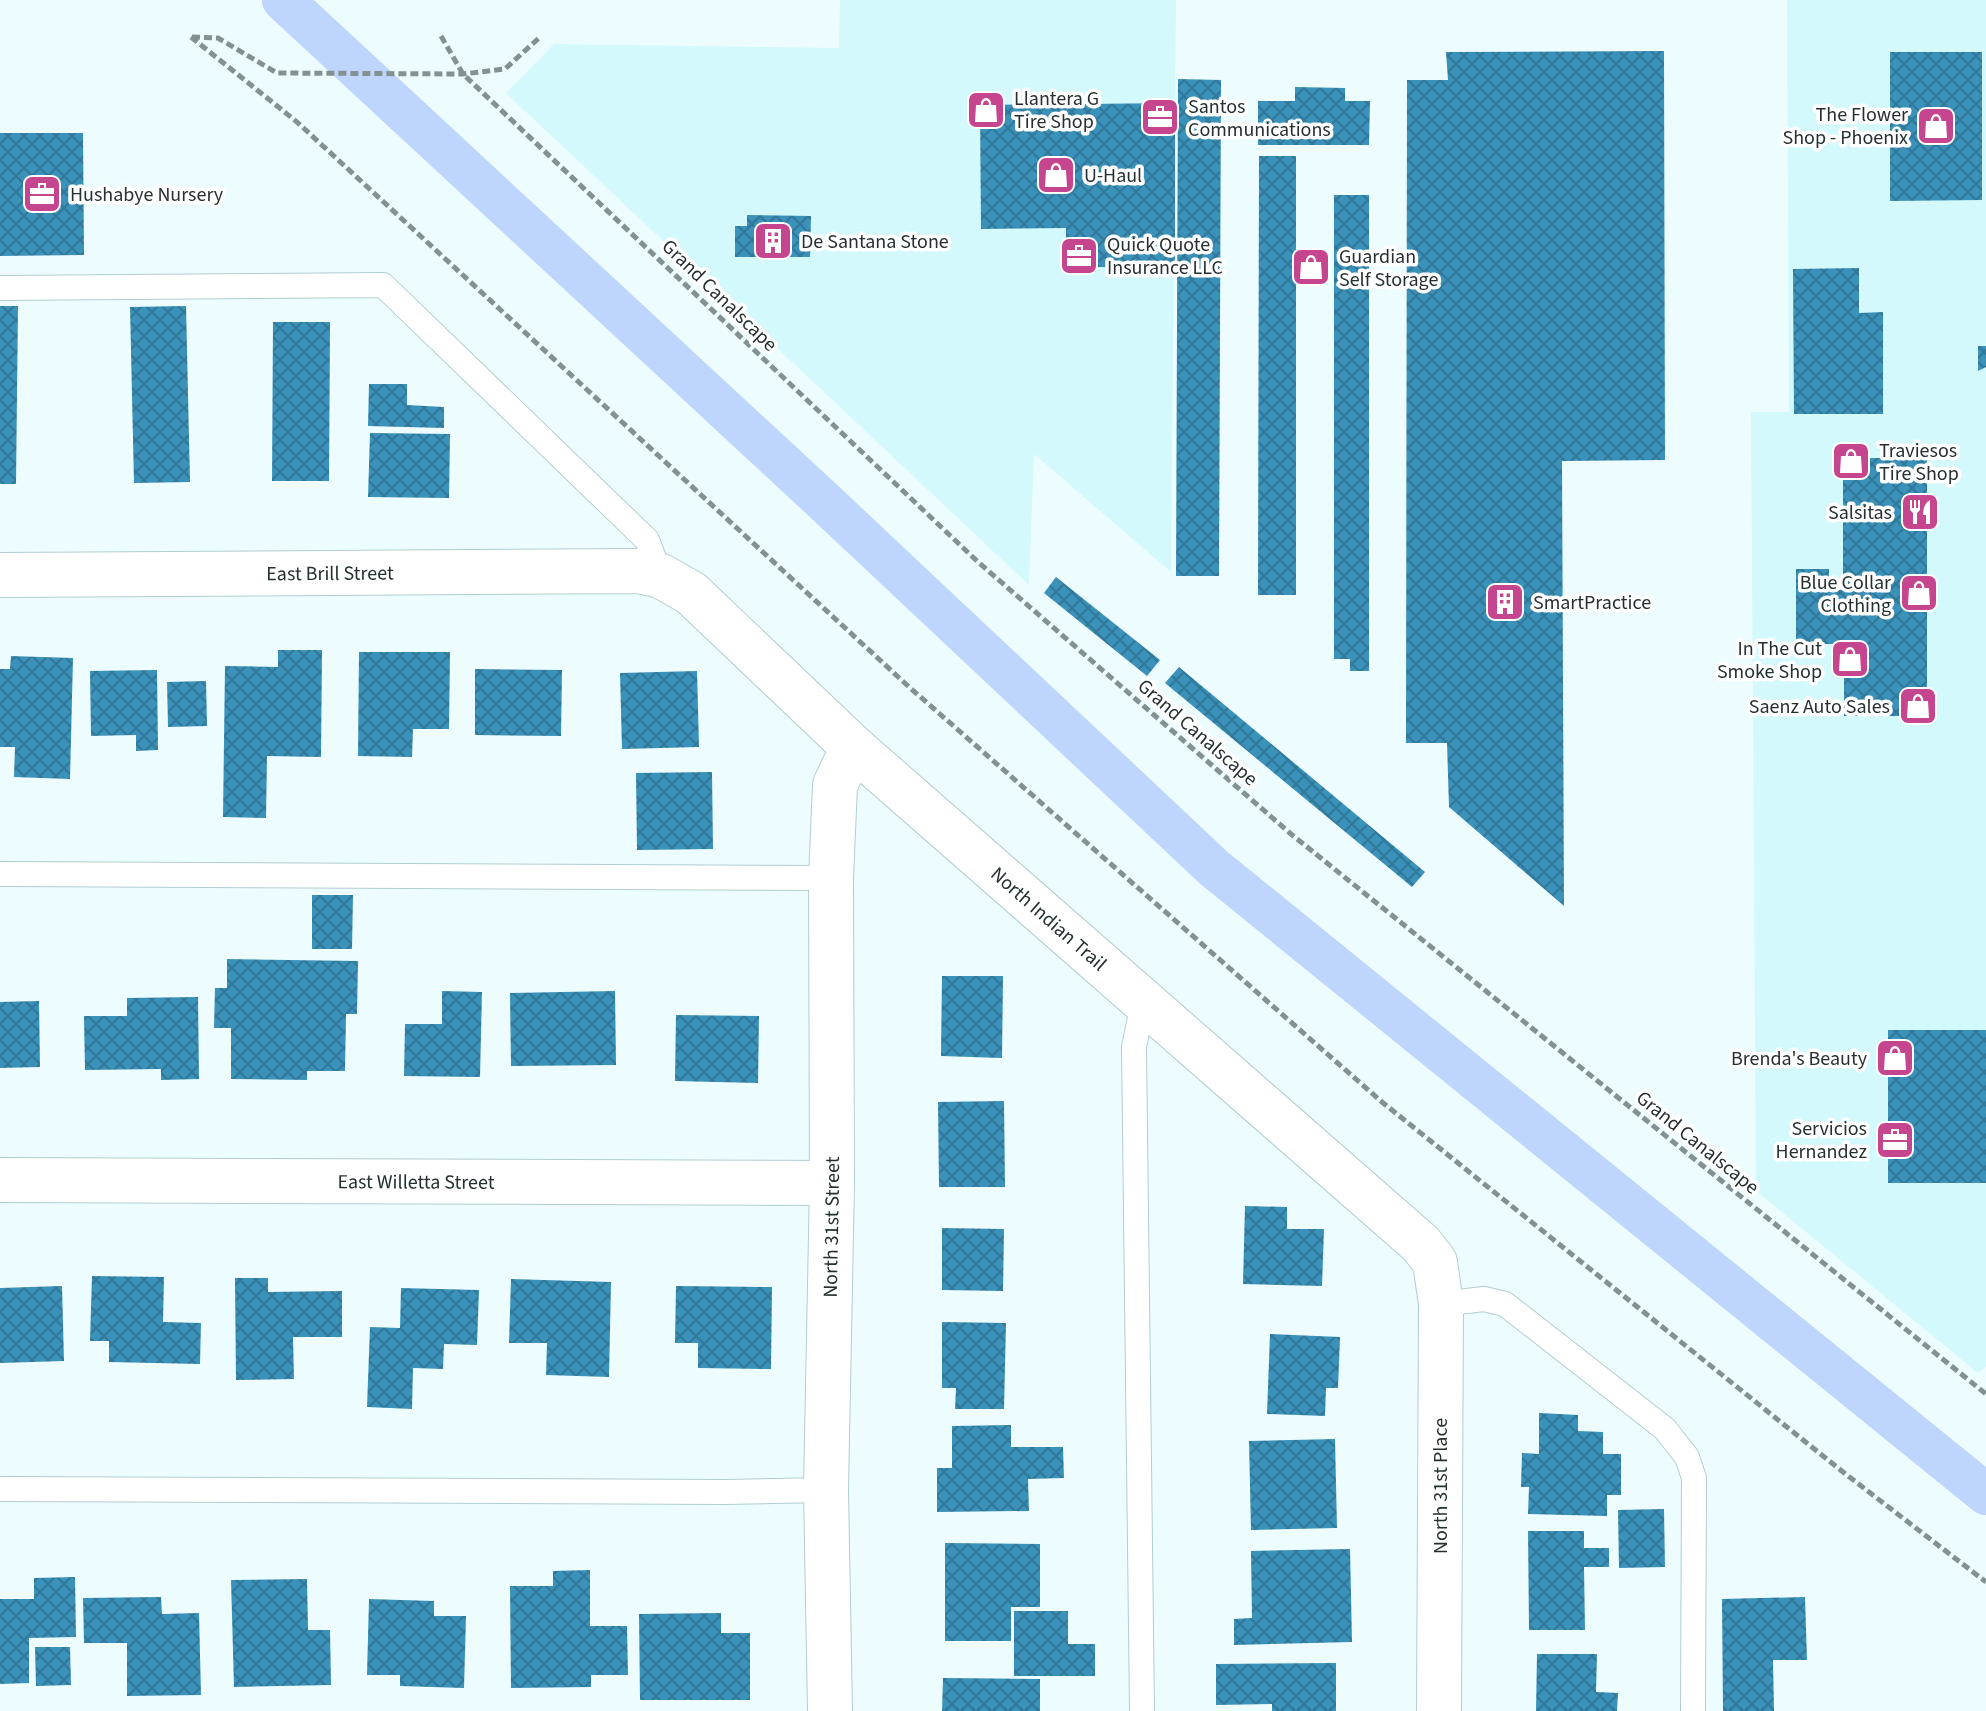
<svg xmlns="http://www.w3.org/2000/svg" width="1986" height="1711" font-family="'Source Sans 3',sans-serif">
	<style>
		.built { fill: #d3f9fd }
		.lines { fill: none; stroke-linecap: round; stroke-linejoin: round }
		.canal { stroke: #bed6fe; stroke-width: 42 }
		.building { fill: url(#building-cross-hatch) }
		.lane-casing { stroke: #b2cdd0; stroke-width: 26 }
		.street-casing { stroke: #b2cdd0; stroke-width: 46 }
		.path { stroke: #839192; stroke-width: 5; stroke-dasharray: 8 4; stroke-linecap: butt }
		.lane { stroke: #fff; stroke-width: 24 }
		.street { stroke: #fff; stroke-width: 44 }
		.labels { text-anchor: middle; stroke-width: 7; stroke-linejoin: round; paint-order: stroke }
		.poi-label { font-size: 20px; fill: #253031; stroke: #fff; text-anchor: start }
		.street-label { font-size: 20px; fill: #253031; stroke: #fff }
	</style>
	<defs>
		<pattern id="building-cross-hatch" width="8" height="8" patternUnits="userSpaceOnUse" patternTransform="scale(2)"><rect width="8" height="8" fill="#3a91ba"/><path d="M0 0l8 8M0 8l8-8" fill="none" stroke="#317798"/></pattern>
	</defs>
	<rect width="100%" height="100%" fill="#edfdff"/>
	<g class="built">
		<polygon points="840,0 1176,0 1171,572 1034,454 1029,585 506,93 554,44 839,48"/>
		<polygon points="1787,0 1986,0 1986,1367 1978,1373 1756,1191 1751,412 1789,412"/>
	</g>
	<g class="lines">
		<polyline class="canal" points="283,0 830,507 1214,868 1986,1494"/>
	</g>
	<g class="building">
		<polygon points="1664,51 1665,460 1562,461 1564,906 1449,807 1447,743 1406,743 1407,80 1448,80 1446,52"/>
		<polygon points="1890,52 1982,52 1982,200 1890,201"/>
		<polygon points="1178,79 1221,80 1219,576 1176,576"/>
		<polygon points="1295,87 1345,88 1345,101 1370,101 1369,145 1258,145 1258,101 1295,101"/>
		<polygon points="1175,103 1175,267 1066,267 1066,228 981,229 980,105"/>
		<polygon points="0,133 83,133 84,255 0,256"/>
		<polygon points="1259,156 1296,156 1296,595 1258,595"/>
		<polygon points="1334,195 1369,195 1369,671 1350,671 1350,659 1334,659"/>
		<polygon points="747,215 811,216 810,257 735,257 735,226 747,226"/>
		<polygon points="1859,268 1859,313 1883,312 1883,414 1794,414 1793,269"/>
		<polygon points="0,306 18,306 16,484 0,484"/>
		<polygon points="186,306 190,482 134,483 130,307"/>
		<polygon points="273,322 330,322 329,481 272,481"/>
		<polygon points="1978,346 1986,346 1986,367 1978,371"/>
		<polygon points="369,384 407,384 407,405 444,407 444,428 368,426"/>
		<polygon points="370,433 450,434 449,498 368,497"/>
		<polygon points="1843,458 1927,458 1927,716 1844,716 1844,644 1796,644 1796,569 1829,569 1829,590 1843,590"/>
		<polygon points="1056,577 1160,660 1147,676 1044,593"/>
		<polygon points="278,650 322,650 321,757 267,756 266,818 223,817 225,666 278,667"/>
		<polygon points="359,652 450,652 449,729 413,729 412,757 358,756"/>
		<polygon points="11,656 73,658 70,779 14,777 15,747 0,747 0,669 10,669"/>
		<polygon points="1179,667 1425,872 1412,887 1165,683"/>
		<polygon points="475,669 562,670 561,736 475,735"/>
		<polygon points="157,670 158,750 136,751 136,735 91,736 90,671"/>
		<polygon points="697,671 699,747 622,749 620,673"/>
		<polygon points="206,681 207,726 168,727 167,682"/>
		<polygon points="712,772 713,849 637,850 636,773"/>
		<polygon points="312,895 353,895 352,949 312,949"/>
		<polygon points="227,959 358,961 357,1014 346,1014 345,1071 307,1071 307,1080 231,1079 231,1028 214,1028 215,988 227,988"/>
		<polygon points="942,976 1003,976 1002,1058 941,1056"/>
		<polygon points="442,991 482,992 480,1077 404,1076 405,1024 442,1024"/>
		<polygon points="615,991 616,1065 511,1066 510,993"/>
		<polygon points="198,997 199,1079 161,1080 161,1069 85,1070 84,1016 127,1016 127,998"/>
		<polygon points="39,1001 40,1067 0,1068 0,1002"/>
		<polygon points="676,1015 759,1016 758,1083 675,1081"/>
		<rect x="1888" y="1030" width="98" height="153"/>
		<polygon points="1004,1101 1005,1187 939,1187 938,1102"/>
		<polygon points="1245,1206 1287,1207 1287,1229 1324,1229 1322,1286 1243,1284"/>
		<polygon points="942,1228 1004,1229 1003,1291 942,1290"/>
		<polygon points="92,1276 164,1277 163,1322 201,1323 200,1364 109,1362 109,1341 90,1341"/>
		<polygon points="235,1278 268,1278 268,1292 342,1291 342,1337 293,1337 294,1379 236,1380"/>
		<polygon points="511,1279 611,1282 609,1377 546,1375 547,1343 509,1343"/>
		<polygon points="62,1286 64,1361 0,1363 0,1288"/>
		<polygon points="676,1286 772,1287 771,1369 698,1368 698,1343 675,1343"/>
		<polygon points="401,1288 479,1290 477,1345 444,1344 443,1369 413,1368 412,1409 367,1407 370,1327 400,1328"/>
		<polygon points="942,1322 1006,1323 1004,1409 955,1409 956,1388 942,1388"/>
		<polygon points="1270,1334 1340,1337 1338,1388 1326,1388 1325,1416 1267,1414"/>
		<polygon points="1539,1413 1578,1415 1578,1431 1603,1432 1603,1454 1621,1454 1621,1495 1607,1495 1607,1516 1528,1514 1529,1487 1521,1487 1522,1453 1539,1454"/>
		<polygon points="1011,1425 1011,1447 1063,1447 1064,1478 1028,1479 1029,1511 937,1512 937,1468 952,1468 952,1426"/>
		<polygon points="1335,1439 1337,1528 1251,1530 1249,1441"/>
		<polygon points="1664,1509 1665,1567 1619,1568 1618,1510"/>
		<polygon points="1528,1531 1584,1531 1584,1548 1609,1548 1609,1567 1584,1567 1585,1630 1529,1630"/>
		<polygon points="945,1543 1040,1544 1040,1607 1011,1607 1011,1641 945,1641"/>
		<polygon points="1350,1549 1352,1642 1234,1645 1234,1619 1252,1618 1251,1551"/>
		<polygon points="590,1570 590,1626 627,1626 628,1675 591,1675 591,1687 511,1688 510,1586 553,1586 553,1571"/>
		<polygon points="75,1577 76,1637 29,1638 29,1683 0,1684 0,1599 34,1599 34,1578"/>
		<polygon points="307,1579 308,1630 330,1630 331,1685 234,1687 231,1580"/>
		<polygon points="161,1597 162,1614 199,1613 201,1695 127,1696 127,1643 84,1643 83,1598"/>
		<polygon points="1805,1597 1807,1660 1773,1660 1774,1711 1723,1711 1722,1599"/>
		<polygon points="369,1599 434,1601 434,1616 466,1616 464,1688 400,1686 400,1675 367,1675"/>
		<polygon points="1014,1611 1068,1611 1068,1644 1095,1644 1095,1676 1014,1676"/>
		<polygon points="721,1613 721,1633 750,1633 750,1700 640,1700 639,1614"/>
		<polygon points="35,1647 70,1647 71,1685 36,1686"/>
		<polygon points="1537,1654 1597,1654 1596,1692 1618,1693 1617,1711 1536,1711"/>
		<polygon points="1336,1663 1336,1711 1272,1711 1272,1704 1216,1705 1216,1664"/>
		<polygon points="943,1678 1040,1679 1040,1711 942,1711"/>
	</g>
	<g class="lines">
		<g class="lane-casing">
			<g id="lane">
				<polyline points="0,288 383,285 647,540 661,576"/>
				<polyline points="0,874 831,878"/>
				<polyline points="1441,1304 1484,1299 1505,1304 1665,1429 1687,1457 1694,1478 1693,1711"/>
				<polyline points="0,1489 725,1492 826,1490"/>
				<polyline points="1142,1711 1134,1047 1143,1003"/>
			</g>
		</g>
		<g class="street-casing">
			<g id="street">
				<path id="s1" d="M 0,575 L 639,571 L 661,576 L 691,593 L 853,747 L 1421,1244 L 1435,1262 L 1441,1304 L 1439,1711"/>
				<path id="s2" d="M 0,1180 L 832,1183"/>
				<path id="s3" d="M 830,1711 L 826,1490 L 832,1183 L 831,878 L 835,785 L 853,747"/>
			</g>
		</g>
		<g class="path">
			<polyline points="441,36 463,74 978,562 1291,834 1986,1394"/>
			<polyline points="191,37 297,122 908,686 1382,1102 1843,1472 1986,1582"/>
			<polyline points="192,37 218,38 277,73 463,74 505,69 540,37"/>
		</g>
		<use href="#lane" class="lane"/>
		<use href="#street" class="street"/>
	</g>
	<defs>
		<g id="shop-square" transform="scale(2)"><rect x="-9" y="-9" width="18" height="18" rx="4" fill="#c5458e" stroke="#fff"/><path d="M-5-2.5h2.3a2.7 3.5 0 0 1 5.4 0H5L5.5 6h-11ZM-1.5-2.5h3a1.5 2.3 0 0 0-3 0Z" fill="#fff"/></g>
		<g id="office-square" transform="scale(2)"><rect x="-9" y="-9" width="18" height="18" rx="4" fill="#c5458e" stroke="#fff"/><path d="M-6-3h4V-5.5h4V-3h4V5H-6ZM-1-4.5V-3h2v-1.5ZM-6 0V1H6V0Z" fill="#fff"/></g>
		<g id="building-square" transform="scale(2)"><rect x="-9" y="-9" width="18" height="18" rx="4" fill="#c5458e" stroke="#fff"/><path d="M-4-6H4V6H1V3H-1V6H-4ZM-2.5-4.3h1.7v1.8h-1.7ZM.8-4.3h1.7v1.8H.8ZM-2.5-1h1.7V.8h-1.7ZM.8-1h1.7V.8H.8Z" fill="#fff"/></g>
		<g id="restaurant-square" transform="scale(2)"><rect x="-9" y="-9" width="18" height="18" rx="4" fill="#c5458e" stroke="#fff"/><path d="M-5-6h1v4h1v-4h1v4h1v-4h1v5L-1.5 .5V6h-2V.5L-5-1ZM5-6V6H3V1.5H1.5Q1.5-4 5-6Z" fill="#fff"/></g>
	</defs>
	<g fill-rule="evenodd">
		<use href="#shop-square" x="986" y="110"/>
		<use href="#office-square" x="1160" y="117"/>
		<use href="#shop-square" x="1936" y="126"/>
		<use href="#shop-square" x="1056" y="175"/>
		<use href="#office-square" x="42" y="194"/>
		<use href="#building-square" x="773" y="241"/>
		<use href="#office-square" x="1079" y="256"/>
		<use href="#shop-square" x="1311" y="267"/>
		<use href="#shop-square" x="1851" y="461"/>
		<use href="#restaurant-square" x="1920" y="512"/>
		<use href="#shop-square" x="1919" y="593"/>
		<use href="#building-square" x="1505" y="602"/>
		<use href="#shop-square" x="1850" y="659"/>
		<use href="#shop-square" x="1918" y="706"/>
		<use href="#shop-square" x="1895" y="1058"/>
		<use href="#office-square" x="1895" y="1140"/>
	</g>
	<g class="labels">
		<g class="poi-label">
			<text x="1014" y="105">Llantera G<tspan x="1014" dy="23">Tire Shop</tspan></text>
			<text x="1188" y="113">Santos<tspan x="1188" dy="23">Communications</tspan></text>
			<text x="1908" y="121" text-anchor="end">The Flower<tspan x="1908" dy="23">Shop - Phoenix</tspan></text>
			<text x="1084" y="182">U-Haul</text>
			<text x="70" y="201">Hushabye Nursery</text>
			<text x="801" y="248">De Santana Stone</text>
			<text x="1107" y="251">Quick Quote<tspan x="1107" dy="23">Insurance LLC</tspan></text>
			<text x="1339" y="263">Guardian<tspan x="1339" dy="23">Self Storage</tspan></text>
			<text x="1879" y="457">Traviesos<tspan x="1879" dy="23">Tire Shop</tspan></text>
			<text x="1892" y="519" text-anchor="end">Salsitas</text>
			<text x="1891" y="589" text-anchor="end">Blue Collar<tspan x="1891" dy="23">Clothing</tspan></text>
			<text x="1533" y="609">SmartPractice</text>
			<text x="1822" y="655" text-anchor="end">In The Cut<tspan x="1822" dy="23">Smoke Shop</tspan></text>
			<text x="1890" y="713" text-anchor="end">Saenz Auto Sales</text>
			<text x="1867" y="1065" text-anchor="end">Brenda's Beauty</text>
			<text x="1867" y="1135" text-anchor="end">Servicios<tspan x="1867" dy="23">Hernandez</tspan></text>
		</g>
		<g class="street-label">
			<text transform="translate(720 295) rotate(44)" y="7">Grand Canalscape</text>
			<text dy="7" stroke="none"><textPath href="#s1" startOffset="330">East Brill Street</textPath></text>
			<text transform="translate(1198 732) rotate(41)" y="7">Grand Canalscape</text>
			<text dy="7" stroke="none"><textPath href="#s1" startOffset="1180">North Indian Trail</textPath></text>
			<text transform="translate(1698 1142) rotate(39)" y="7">Grand Canalscape</text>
			<text dy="7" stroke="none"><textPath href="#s2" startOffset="416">East Willetta Street</textPath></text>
			<text dy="7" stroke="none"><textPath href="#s3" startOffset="484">North 31st Street</textPath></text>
			<text transform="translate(1440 1486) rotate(-90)" y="7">North 31st Place</text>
		</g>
	</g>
</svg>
